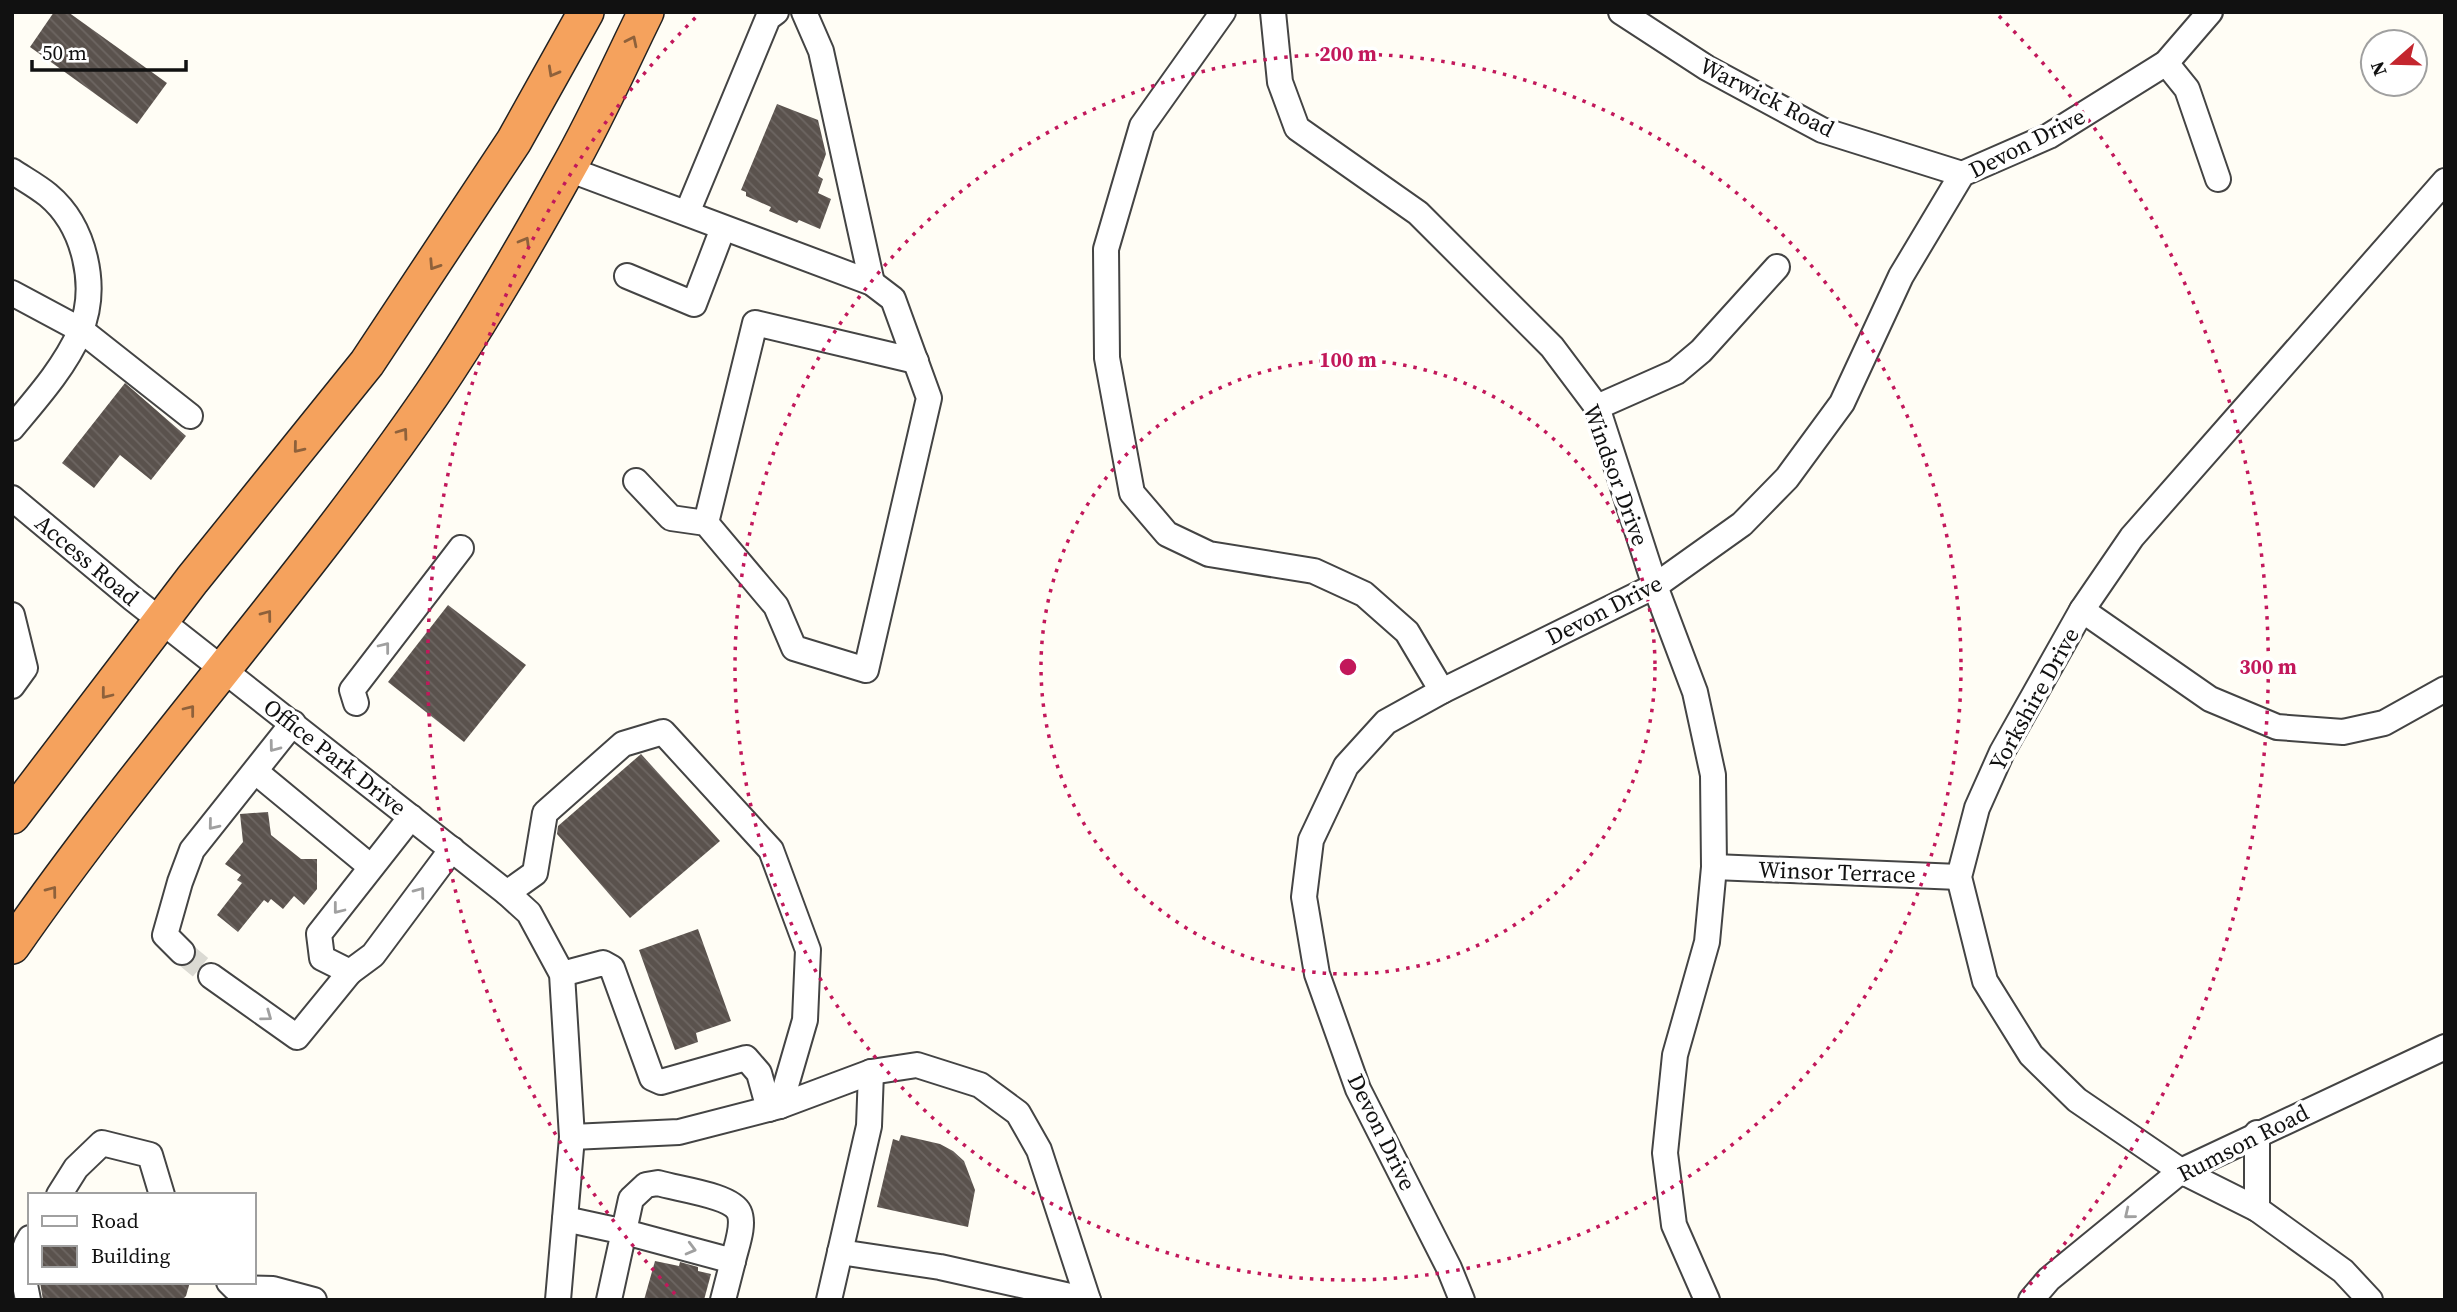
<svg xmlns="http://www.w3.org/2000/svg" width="2457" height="1312" font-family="'Source Serif 4',serif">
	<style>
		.building { fill: url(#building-back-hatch) }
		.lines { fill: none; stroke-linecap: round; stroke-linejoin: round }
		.minor-tunnel { stroke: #dbdad3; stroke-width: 24; stroke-dasharray: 24 12; stroke-linecap: butt }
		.minor-casing { stroke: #444; stroke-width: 28 }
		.highway-casing { stroke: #222; stroke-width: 38 }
		.minor { stroke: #fff; stroke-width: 24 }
		.highway { stroke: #f5a25d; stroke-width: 35 }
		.oneway { stroke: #8e613b }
		.oneway2 { stroke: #a0a0a0 }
		.ring { fill: none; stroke: #c2185b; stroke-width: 3.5; stroke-dasharray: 3.5 7 }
		.labels { text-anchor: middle; stroke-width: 7; stroke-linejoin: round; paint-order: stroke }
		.street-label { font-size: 23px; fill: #111; stroke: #fff }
		.centre { fill: #c2185b; stroke: #fff; stroke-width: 3.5 }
		.ring-label { font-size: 21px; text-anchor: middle; font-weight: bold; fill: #c2185b; stroke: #fff; stroke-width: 7; stroke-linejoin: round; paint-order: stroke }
	</style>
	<defs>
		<pattern id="building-back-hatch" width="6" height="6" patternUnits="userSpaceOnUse" patternTransform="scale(1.75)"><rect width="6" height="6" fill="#5a524d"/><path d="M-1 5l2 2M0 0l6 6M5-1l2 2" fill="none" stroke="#6d6662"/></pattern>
	</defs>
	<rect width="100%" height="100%" fill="#fffdf5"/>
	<g class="building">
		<polygon points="54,12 68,12 167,83 137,124 30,47"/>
		<polygon points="777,104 818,120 826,154 818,176 823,179 818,193 831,199 820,229 799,220 797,223 769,211 771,207 746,196 746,192 741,190"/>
		<polygon points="125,383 186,436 151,480 120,455 94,488 62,463"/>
		<polygon points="448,605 526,665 464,742 388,682"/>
		<polygon points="641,754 720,841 630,918 557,834 558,826"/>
		<polygon points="268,812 271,835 301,859 317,859 317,889 304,905 294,896 283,909 271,899 268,903 264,900 238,932 217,915 242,883 237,880 241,875 225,864 243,842 240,814"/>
		<polygon points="698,929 731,1021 696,1033 698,1042 675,1050 639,950"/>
		<polygon points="901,1135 940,1144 953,1151 964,1161 975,1190 968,1227 877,1207 893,1139 899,1141"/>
		<polygon points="655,1261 679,1266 680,1262 698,1267 698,1271 711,1274 704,1300 644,1300"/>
		<polygon points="40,1282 190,1282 186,1296 182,1300 43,1300"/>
	</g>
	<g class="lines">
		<polyline class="minor-tunnel" points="182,952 211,976"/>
		<g class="minor-casing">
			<g id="minor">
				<polyline points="804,12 821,51 872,283"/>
				<polyline points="1223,12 1142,126 1106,249 1107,358 1132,493 1167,534 1209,554 1314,571 1364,594 1407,632 1442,691"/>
				<polyline points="1273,12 1280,82 1297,128 1418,213 1552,347 1597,407 1655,586 1695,692 1713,775 1714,867 1707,942 1675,1055 1665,1153 1674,1225 1707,1300"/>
				<polyline points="1621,12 1707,68 1822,130 1962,174"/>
				<polyline points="2166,63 2187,89 2218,179"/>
				<polyline points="568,169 872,283 893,299 929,398 866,670 794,648 776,606 706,523 671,518 636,481"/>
				<path d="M 12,171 C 24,179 37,186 48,195 C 85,226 99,287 80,332 C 64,368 37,398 12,428"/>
				<polyline points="687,213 768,18 776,12"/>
				<polyline points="627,276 694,304 723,228"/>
				<polyline points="12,293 81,330 190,416"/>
				<polyline points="1597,407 1676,372 1701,351 1777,267"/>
				<polyline points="12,498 132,598 507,893 529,913 562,974 572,1137 558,1300"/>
				<polyline points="706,523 755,323 916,361"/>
				<polyline points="2082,610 2210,699 2277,727 2343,732 2384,723 2445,689"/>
				<polyline points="12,615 25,668 12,686"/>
				<polyline points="356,703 352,690 461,548"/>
				<polyline points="256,772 371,867"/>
				<polyline points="411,817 319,934 322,958 350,972 373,955 452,849"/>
				<polyline points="1714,867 1959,877"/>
				<polyline points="507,893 535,873 545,813 623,744 663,732 771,850 808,950 805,1020 780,1106"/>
				<polyline points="182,952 165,935 180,882 192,850 293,723"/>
				<polyline points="562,974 603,963 612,968 652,1078 661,1082 746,1058 759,1073 769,1109"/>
				<polyline points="211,976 297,1037 350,972"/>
				<polyline points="572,1137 679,1132 780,1106 871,1072 917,1065 980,1085 1018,1113 1039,1150 1088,1300"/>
				<polyline points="59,1195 76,1168 102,1143 150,1155 162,1195"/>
				<polyline points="2257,1209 2257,1133"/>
				<path d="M 565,1219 L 625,1232 L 733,1261 C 736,1247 745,1225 739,1212 C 731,1195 677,1189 658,1183 L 646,1185 L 631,1199 L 609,1300"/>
				<polyline points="840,1252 940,1267 1088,1300"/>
				<polyline points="229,1282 235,1288 273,1289 314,1300"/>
				<path d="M 28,1300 C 24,1278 17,1258 30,1238"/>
				<polyline points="723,1300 733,1261"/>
				<polyline points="829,1300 869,1126 871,1072"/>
				<polyline points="1462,1300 1449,1268 1358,1089 1317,974 1304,897 1311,840 1346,766 1386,722 1442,691 1655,586 1742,524 1787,478 1842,403 1901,276 1962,174 2049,136 2166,63 2210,12"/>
				<polyline points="2031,1300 2049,1279 2181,1171 2445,1047"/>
				<polyline points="2370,1300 2343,1271 2257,1209 2181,1171 2077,1100 2031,1055 1985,981 1959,877 1977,808 2002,752 2082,610 2132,537 2445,181"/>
			</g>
		</g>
		<g class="highway-casing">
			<g id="highway">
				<polyline points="12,816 192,580 367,363 514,141 586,12"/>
				<path d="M 12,946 C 144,756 301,585 432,394 C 481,322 525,246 567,170 C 596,119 620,65 646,12"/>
			</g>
		</g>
		<use href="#minor" class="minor"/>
		<use href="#highway" class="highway"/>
	</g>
	<defs><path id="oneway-chevron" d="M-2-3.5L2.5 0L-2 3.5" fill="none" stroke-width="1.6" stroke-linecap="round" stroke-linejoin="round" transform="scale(1.75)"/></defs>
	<g class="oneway">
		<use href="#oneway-chevron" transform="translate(632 41) rotate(-64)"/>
		<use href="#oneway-chevron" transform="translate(553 72) rotate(119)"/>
		<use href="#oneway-chevron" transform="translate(525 242) rotate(-60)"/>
		<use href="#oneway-chevron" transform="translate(434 265) rotate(123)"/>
		<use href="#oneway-chevron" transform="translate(403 433) rotate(-54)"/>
		<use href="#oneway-chevron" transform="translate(298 448) rotate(129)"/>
		<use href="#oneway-chevron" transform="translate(267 615) rotate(-53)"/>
		<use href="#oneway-chevron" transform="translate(106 694) rotate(128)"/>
		<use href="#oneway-chevron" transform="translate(190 710) rotate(-52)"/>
		<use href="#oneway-chevron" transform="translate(52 891) rotate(-53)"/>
	</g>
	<g class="oneway2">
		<use href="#oneway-chevron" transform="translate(385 647) rotate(-52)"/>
		<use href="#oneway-chevron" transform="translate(274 747) rotate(127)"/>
		<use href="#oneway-chevron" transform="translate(213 825) rotate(129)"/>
		<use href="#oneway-chevron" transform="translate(420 892) rotate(-53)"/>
		<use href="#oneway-chevron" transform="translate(338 909) rotate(128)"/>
		<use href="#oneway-chevron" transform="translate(267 1016) rotate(36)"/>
		<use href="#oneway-chevron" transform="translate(2129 1214) rotate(141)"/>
		<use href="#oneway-chevron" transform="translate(691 1249) rotate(15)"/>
	</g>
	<g class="ring">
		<circle cx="1348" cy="667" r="307"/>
		<circle cx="1348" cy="667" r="613"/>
		<path d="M675 1294A920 920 0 0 1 697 16M1999 16A920 920 0 0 1 2021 1294"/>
	</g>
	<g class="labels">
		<g class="street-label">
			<text transform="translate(1767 97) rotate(27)" y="8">Warwick Road</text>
			<text transform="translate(2027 143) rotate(-27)" y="8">Devon Drive</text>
			<text transform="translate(1616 475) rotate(70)" y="8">Windsor Drive</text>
			<text transform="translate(87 560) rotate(40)" y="8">Access Road</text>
			<text transform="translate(1604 610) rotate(-27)" y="8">Devon Drive</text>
			<text transform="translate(2034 699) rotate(-61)" y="8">Yorkshire Drive</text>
			<text transform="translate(335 757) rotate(38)" y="8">Office Park Drive</text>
			<text transform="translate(1837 872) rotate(2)" y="8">Winsor Terrace</text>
			<text transform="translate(1382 1132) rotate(64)" y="8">Devon Drive</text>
			<text transform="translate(2243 1143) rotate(-27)" y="8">Rumson Road</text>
		</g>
	</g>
	<circle cx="1348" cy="667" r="10" class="centre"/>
	<g class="ring-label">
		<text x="1348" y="61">200 m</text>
		<text x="1348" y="367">100 m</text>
		<text x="2268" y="674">300 m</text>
	</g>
	<rect width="2457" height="1312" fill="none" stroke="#111111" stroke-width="28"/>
	<rect x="28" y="1193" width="228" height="91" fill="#ffffff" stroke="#a0a0a0" stroke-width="2"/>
	<rect x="42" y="1216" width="35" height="10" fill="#ffffff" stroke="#a0a0a0" stroke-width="2"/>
	<text x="91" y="1228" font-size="21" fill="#111111">Road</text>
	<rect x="42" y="1246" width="35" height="21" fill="url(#building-back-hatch)" stroke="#a0a0a0" stroke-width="2"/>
	<text x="91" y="1263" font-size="21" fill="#111111">Building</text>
	<g transform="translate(2394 63) rotate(250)"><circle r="33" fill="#ffffff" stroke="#a0a0a0" stroke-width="2"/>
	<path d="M0-5L12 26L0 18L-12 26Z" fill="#c4262e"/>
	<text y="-10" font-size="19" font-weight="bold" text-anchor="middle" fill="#111111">N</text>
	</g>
	<path d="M32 60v10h154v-10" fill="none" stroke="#111111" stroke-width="3.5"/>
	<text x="42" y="60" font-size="21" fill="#111111" stroke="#ffffff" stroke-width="5" paint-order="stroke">50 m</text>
</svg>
